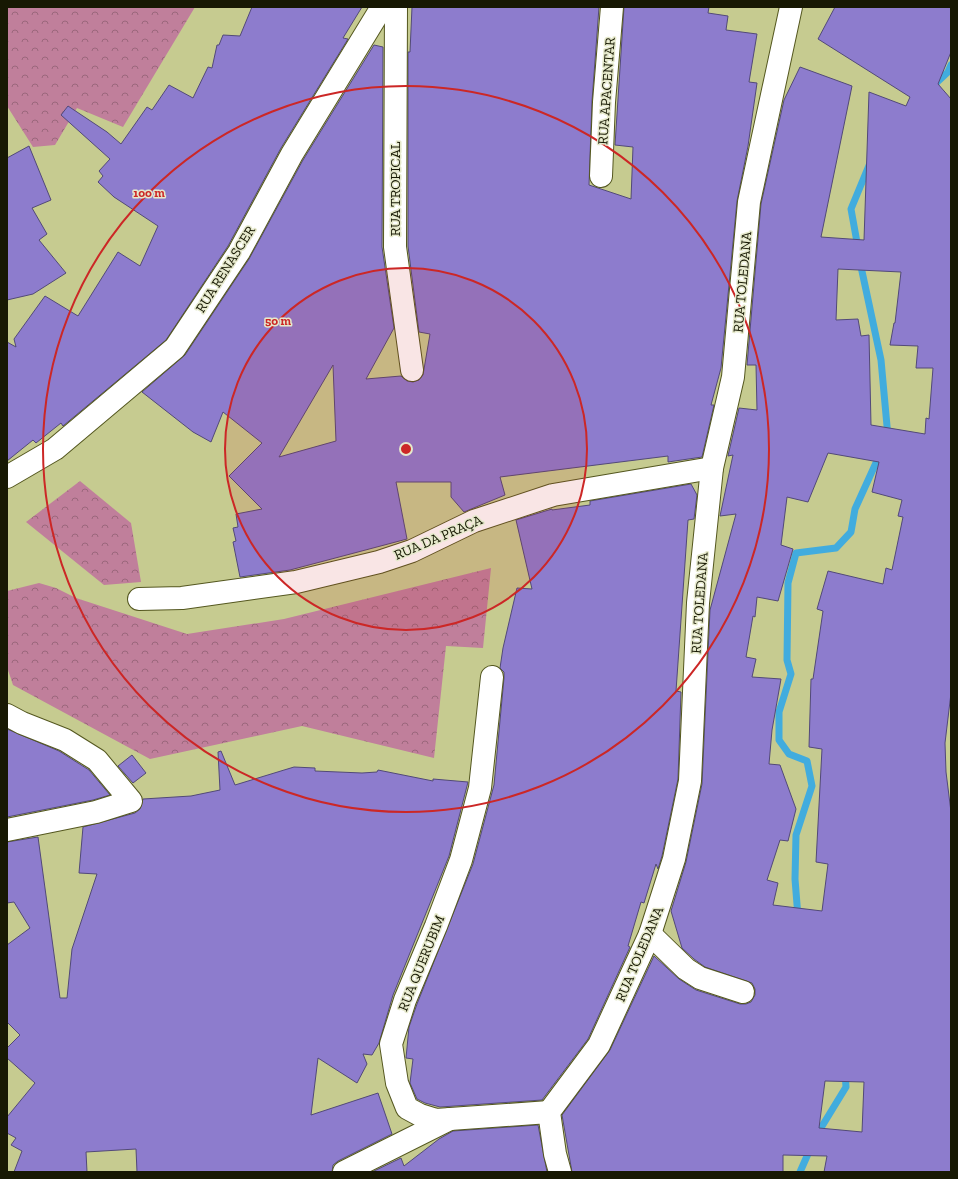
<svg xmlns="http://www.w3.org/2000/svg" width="958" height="1179" font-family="'Zilla Slab',serif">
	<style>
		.forest { fill: url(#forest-crowns) }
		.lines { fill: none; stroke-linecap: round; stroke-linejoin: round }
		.stream { stroke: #41acde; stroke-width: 7 }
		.building { fill: #8d7ccd; stroke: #524978; fill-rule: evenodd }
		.minor-casing { stroke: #54571f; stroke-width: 24 }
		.minor { stroke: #fff; stroke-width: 22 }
		.ring { fill: none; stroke: #cc2726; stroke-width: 2 }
		.labels { text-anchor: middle; stroke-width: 3; stroke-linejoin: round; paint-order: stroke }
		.street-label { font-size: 14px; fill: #171803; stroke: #e6e9cc }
		.centre { fill: #cc2726; stroke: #e6e9cc; stroke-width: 2 }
		.ring-label { font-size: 12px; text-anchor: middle; font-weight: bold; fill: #cc2726; stroke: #e6e9cc; stroke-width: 3; stroke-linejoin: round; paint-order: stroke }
	</style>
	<defs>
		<pattern id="forest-crowns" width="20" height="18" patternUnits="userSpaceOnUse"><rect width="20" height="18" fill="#c07f9b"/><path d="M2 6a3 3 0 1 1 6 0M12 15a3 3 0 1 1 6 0" fill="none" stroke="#9b677c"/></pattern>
	</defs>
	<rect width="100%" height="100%" fill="#c6cb90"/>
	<g class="forest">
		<polygon points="7,7 195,7 123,127 77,108 55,145 33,147 7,106"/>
		<polygon points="80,481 131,523 141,582 104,585 26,522"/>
		<polygon points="491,568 483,648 446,646 434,758 302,726 150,759 13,685 7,667 7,591 39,583 56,588 76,598 187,634 284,619"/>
	</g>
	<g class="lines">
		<g class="stream">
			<polyline points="933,86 948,72 951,65"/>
			<polyline points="858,248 851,209 870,163"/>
			<polyline points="860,262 881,360 888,437"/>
			<polyline points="798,917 795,879 796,835 812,786 807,761 789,754 779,740 779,712 791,674 787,660 788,583 796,553 836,548 851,532 855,509 880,454"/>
			<polyline points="816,1136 846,1087 845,1072"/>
			<polyline points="800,1172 811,1147"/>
		</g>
	</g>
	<g class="building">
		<polygon points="252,7 362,7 343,38 348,39 281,148 228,246 166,340 63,426 61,423 36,443 33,440 7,461 7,342 16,347 14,339 45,296 78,316 118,252 140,266 158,226 114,197 98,182 103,176 99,171 110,159 61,115 68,106 107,132 121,144 147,107 152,110 169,85 193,98 208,67 212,68 217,45 219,45 223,35 240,36"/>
		<path d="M 412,7 L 599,7 L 592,101 L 589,185 L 631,199 L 633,147 L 615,145 L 624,7 L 709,7 L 708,13 L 728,16 L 726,30 L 757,34 L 749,82 L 757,83 L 748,146 L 737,201 L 721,368 L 711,405 L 714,405 L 702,457 L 668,462 L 668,456 L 500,477 L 505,495 L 464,512 L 451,497 L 451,482 L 396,482 L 407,539 L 290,570 L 240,577 L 233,542 L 236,541 L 233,528 L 238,527 L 236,514 L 262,509 L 229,476 L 262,443 L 223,412 L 211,442 L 193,432 L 142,392 L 185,355 L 249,259 L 303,160 L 374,45 L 383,47 L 382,247 L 394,328 L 366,379 L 401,376 L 407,381 L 413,382 L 419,380 L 423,375 L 430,334 L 419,332 L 408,246 L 408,52 L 410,52 ZM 333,365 L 336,441 L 279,457 Z"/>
		<path d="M 835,7 L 951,7 L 951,52 L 938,84 L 951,99 L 951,693 L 945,743 L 946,772 L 951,812 L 951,1172 L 824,1172 L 827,1156 L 783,1155 L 783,1172 L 572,1172 L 562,1115 L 610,1050 L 654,956 L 679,979 L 696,990 L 740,1004 L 746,1004 L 751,1002 L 755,995 L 755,989 L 752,983 L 705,967 L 694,959 L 682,948 L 671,911 L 686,862 L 702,784 L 710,610 L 736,514 L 720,516 L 733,455 L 728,456 L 739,408 L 757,410 L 756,365 L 747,365 L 761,204 L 784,100 L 800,67 L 852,86 L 821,237 L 864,240 L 869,92 L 906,106 L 910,97 L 818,39 ZM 838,269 L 901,272 L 895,323 L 894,323 L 890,345 L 918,346 L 916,368 L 933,368 L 929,419 L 926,418 L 925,434 L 871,425 L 869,335 L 861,336 L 858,319 L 836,320 ZM 828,453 L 879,462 L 872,492 L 902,500 L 898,516 L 903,517 L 892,570 L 886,568 L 883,584 L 828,571 L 817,609 L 823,611 L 813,679 L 811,679 L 809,747 L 822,749 L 816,862 L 828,864 L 822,911 L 773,905 L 778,883 L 767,880 L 780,840 L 788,841 L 796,809 L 780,765 L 769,764 L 772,730 L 781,679 L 752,677 L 756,659 L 746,657 L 753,616 L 755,617 L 757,597 L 778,601 L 793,549 L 781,545 L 787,497 L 808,502 ZM 825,1081 L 864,1082 L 862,1132 L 819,1128 Z"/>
		<polygon points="29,146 51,200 32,208 47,234 39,240 66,273 33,294 7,300 7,158"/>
		<polygon points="691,484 697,495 694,519 688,520 676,691 681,692 678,779 662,856 658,869 656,864 644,903 641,902 628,946 630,947 588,1039 542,1100 440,1107 425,1103 417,1099 410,1083 413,1059 406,1058 409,1027 417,1004 473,864 494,785 504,678 504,672 500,668 503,648 517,588 532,589 516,520 552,509 552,510 590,505 590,501"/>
		<polygon points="7,729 59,751 89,770 110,795 93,800 7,817"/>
		<polygon points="221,751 235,785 294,767 315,768 315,771 362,773 377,772 378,770 433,781 433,779 468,782 449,856 393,995 379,1043 372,1055 363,1054 367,1064 357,1083 318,1058 311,1115 378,1093 392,1134 338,1161 333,1165 332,1172 137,1172 136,1149 86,1152 87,1172 14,1172 22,1151 11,1145 16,1138 7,1133 7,1117 35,1083 7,1058 7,1048 20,1035 7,1022 7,945 30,928 14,902 7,903 7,842 38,837 60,998 67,998 72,949 97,874 79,873 83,827 135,813 140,809 143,799 191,796 220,790 218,752"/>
		<polygon points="132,755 146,773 133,783 118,766"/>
		<polygon points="538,1125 547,1172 372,1172 401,1158 404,1166 439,1139 453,1131"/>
	</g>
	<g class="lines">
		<g class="minor-casing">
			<g id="minor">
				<polyline points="396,7 395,247 412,370"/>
				<polyline points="601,176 604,102 612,7"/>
				<polyline points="7,477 55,449 175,348 239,252 292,154 382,7"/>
				<polyline points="139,599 182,598 296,582 379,562 412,551 474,521 553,495 712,468"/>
				<polyline points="492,677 480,788 461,860 436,926 405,1000 391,1044 397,1083 407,1108 420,1115 436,1120 549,1112"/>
				<polyline points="7,715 22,723 65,740 97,760 131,801 96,812 7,830"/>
				<polyline points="650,934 686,969 700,978 743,992"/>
				<polyline points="344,1172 450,1119"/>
				<polyline points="560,1172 555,1154 549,1112 599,1045 650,934 674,859 690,781 698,603 712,468 733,377 749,202 791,7"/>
			</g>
		</g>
		<use href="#minor" class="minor"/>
	</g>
	<circle cx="406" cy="449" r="181" fill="#cc2726" fill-opacity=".12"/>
	<g class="ring">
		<circle cx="406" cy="449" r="181"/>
		<circle cx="406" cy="449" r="363"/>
	</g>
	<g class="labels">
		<g class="street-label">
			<text transform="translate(606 91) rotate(-86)" y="5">RUA APACENTAR</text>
			<text transform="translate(395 189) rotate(-90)" y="5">RUA TROPICAL</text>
			<text transform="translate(225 269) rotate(-58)" y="5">RUA RENASCER</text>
			<text transform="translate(742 282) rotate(-85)" y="5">RUA TOLEDANA</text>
			<text transform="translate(438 537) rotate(-23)" y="5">RUA DA PRAÇA</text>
			<text transform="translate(699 603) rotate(-86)" y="5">RUA TOLEDANA</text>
			<text transform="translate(639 954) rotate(-67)" y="5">RUA TOLEDANA</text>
			<text transform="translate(421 963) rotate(-68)" y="5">RUA QUERUBIM</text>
		</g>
	</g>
	<circle cx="406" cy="449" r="6" class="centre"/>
	<g class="ring-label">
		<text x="149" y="197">100 m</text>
		<text x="278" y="325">50 m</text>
	</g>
	<rect width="958" height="1179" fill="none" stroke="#171803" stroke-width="16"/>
</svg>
